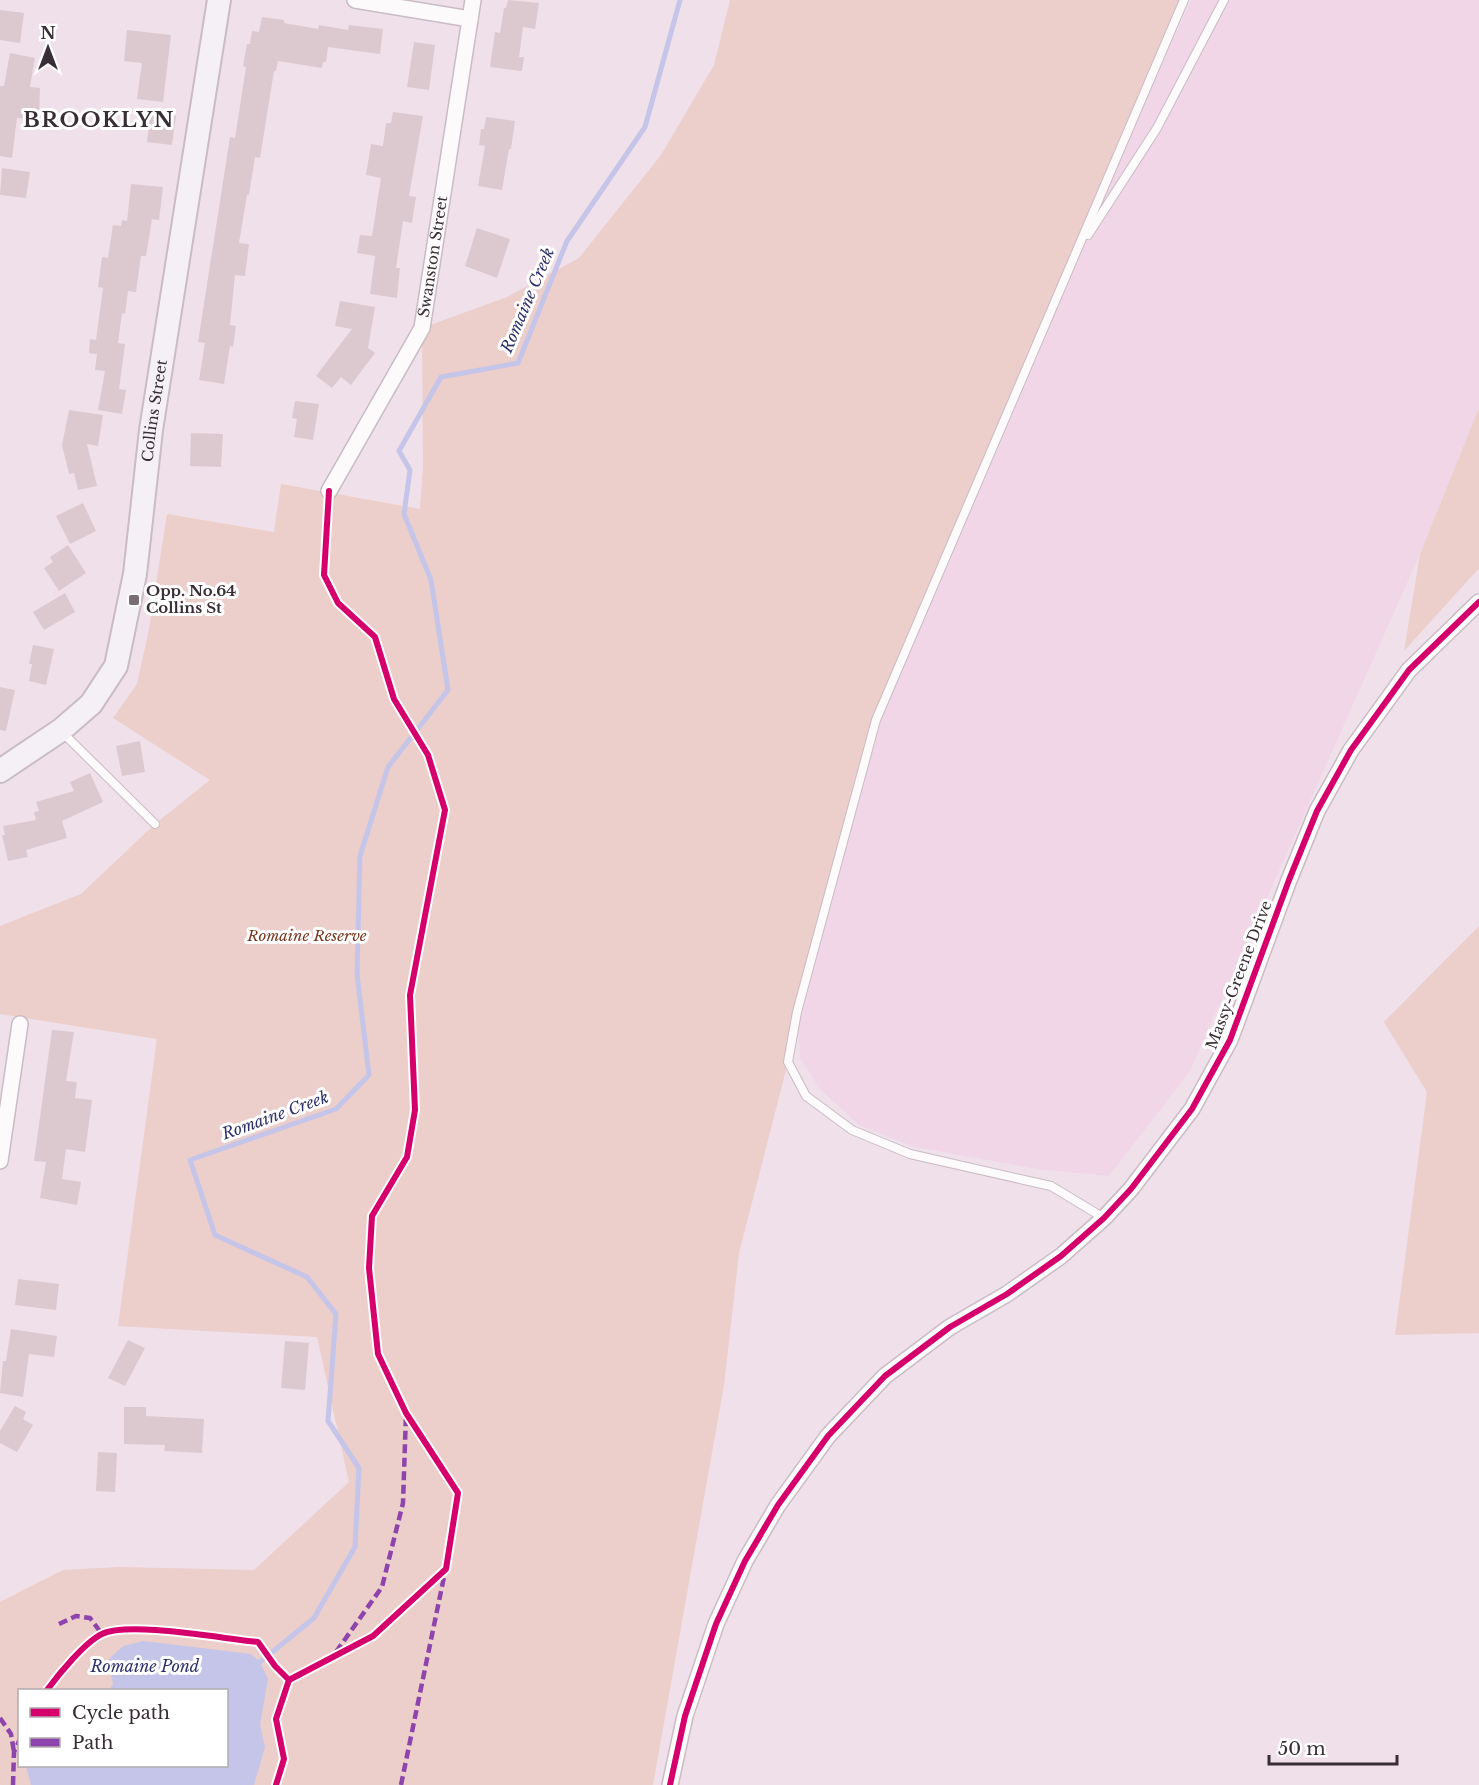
<svg xmlns="http://www.w3.org/2000/svg" width="1479" height="1785" font-family="'Libre Baskerville',serif">
	<style>
		.built { fill: #f1d6e7 }
		.green { fill: #ecceca; fill-rule: evenodd }
		.water { fill: #c5c5e9 }
		.lines { fill: none; stroke-linecap: round; stroke-linejoin: round }
		.stream { stroke: #c5c5e9; stroke-width: 5 }
		.building { fill: #dbc9cf }
		.lane-casing { stroke: #c9bcc4; stroke-width: 10 }
		.street-casing { stroke: #c9bcc4; stroke-width: 18 }
		.secondary-casing { stroke: #c9bcc4; stroke-width: 26 }
		.lane { stroke: #fdfafc; stroke-width: 8 }
		.street { stroke: #fdfafc; stroke-width: 15 }
		.secondary { stroke: #f4f0f5; stroke-width: 22 }
		.quiet { stroke: #8e44ad; stroke-width: 4.5; stroke-dasharray: 9 4.5; stroke-linecap: butt }
		.cycleway-casing { stroke: #fff; stroke-width: 10 }
		.cycleway { stroke: #d6006c; stroke-width: 6 }
		.poi-dot { fill: #796c74; stroke: #fff; stroke-width: 2 }
		.labels { text-anchor: middle; stroke-width: 6; stroke-linejoin: round; paint-order: stroke }
		.street-label { font-size: 15px; fill: #392e35; stroke: #fff }
		.poi-label { font-size: 15px; font-weight: bold; fill: #392e35; stroke: #fff; text-anchor: start }
		.park-label { font-size: 15px; font-style: italic; fill: #77371f; stroke: #fff }
		.water-label { font-size: 16px; font-style: italic; fill: #2e326a; stroke: #fff }
		.district-label { font-size: 21px; font-weight: bold; letter-spacing: 1.5px; fill: #392e35; stroke: #fff }
	</style>
	<rect width="100%" height="100%" fill="#f0e0ea"/>
	<polygon class="built" points="1191,0 1479,0 1479,408 1420,554 1190,1071 1109,1176 1037,1169 915,1147 859,1125 820,1089 800,1058 797,1012 876,720 1076,254"/>
	<g class="green">
		<path d="M 730,0 L 1184,0 L 876,720 L 739,1253 L 724,1385 L 653,1785 L 0,1785 L 0,1602 L 63,1570 L 119,1567 L 254,1570 L 349,1482 L 317,1337 L 118,1326 L 157,1039 L 0,1014 L 0,926 L 81,894 L 155,824 L 210,780 L 113,718 L 137,684 L 149,629 L 167,514 L 274,532 L 281,484 L 420,509 L 423,467 L 422,328 L 507,297 L 579,258 L 661,155 L 714,65 ZM 20,1690 L 226,1690 L 226,1766 L 20,1766 Z"/>
		<polygon points="1479,408 1479,568 1404,651 1420,554"/>
		<polygon points="1479,926 1479,1333 1395,1335 1427,1092 1384,1022"/>
	</g>
	<polygon class="water" points="143,1641 251,1654 260,1662 268,1679 260,1725 265,1747 254,1785 31,1785 26,1766 226,1766 226,1690 109,1690 113,1684 108,1660 123,1646"/>
	<g class="lines">
		<polyline class="stream" points="260,1662 314,1618 355,1547 359,1468 328,1421 336,1314 307,1277 215,1235 190,1160 336,1109 369,1075 357,974 360,856 388,767 448,690 431,580 404,514 410,470 399,451 441,377 518,363 567,241 645,127 680,0"/>
	</g>
	<g class="building">
		<polygon points="508,0 539,3 535,29 523,27 519,57 524,57 522,71 490,67 495,32 500,33 504,8 506,8"/>
		<polygon points="0,10 24,13 20,43 0,40"/>
		<polygon points="262,17 284,20 284,23 318,29 319,25 348,30 349,25 383,29 380,54 328,47 326,62 323,62 322,68 278,61 276,71 274,71 260,158 255,157 249,195 247,195 239,243 249,244 245,276 235,275 230,325 236,326 233,347 230,346 224,384 199,380 205,343 198,342 230,137 235,138 238,119 246,67 243,66 247,44 250,44 252,31 259,32"/>
		<polygon points="127,30 171,35 163,102 137,99 142,63 124,61"/>
		<polygon points="414,42 435,45 429,90 407,87"/>
		<polygon points="10,53 35,58 30,87 40,88 39,119 17,118 12,158 0,156 0,86 4,86"/>
		<polygon points="393,112 423,116 409,196 416,197 412,223 403,221 396,268 400,268 397,298 370,294 375,256 357,253 360,235 372,236 381,178 366,175 371,144 383,146 386,123 391,123"/>
		<polygon points="150,113 176,116 172,145 147,142"/>
		<polygon points="486,117 515,121 511,149 509,149 502,190 478,186 485,146 479,145 481,129 484,129"/>
		<polygon points="2,168 30,172 26,198 0,195"/>
		<polygon points="131,184 163,187 159,220 152,219 146,256 141,256 136,292 128,291 125,314 122,313 118,343 125,344 119,389 126,390 122,414 98,410 105,371 95,370 97,354 89,353 90,339 96,340 103,288 98,287 102,257 108,258 113,225 121,226 122,220 127,221"/>
		<polygon points="477,228 510,239 497,278 465,266"/>
		<polygon points="340,301 375,307 368,348 375,353 351,385 341,377 332,388 316,376 352,329 335,326"/>
		<polygon points="295,401 319,404 313,440 294,437 297,419 292,418"/>
		<polygon points="69,410 103,415 98,446 87,444 97,486 78,490 74,473 69,474 62,445"/>
		<polygon points="191,433 223,434 221,467 190,466"/>
		<polygon points="83,503 96,531 70,544 56,516"/>
		<polygon points="68,545 86,573 59,591 44,568 53,562 50,557"/>
		<polygon points="65,593 75,612 44,630 33,612"/>
		<polygon points="33,645 54,649 46,685 29,681 32,664 29,664"/>
		<polygon points="0,687 15,690 6,731 0,730"/>
		<polygon points="140,741 145,772 122,776 116,746"/>
		<polygon points="90,773 103,802 62,821 67,838 26,850 28,857 8,861 2,835 5,835 3,826 36,820 34,812 39,811 36,802 74,791 70,782"/>
		<polygon points="52,1030 74,1032 66,1081 77,1082 75,1098 92,1100 85,1152 66,1149 62,1179 81,1182 77,1205 40,1198 46,1162 34,1161"/>
		<polygon points="18,1279 59,1284 56,1310 15,1305"/>
		<polygon points="11,1329 57,1336 54,1357 29,1354 23,1397 0,1393 3,1361 6,1361"/>
		<polygon points="128,1340 145,1348 125,1386 108,1378"/>
		<polygon points="285,1341 309,1343 305,1390 281,1388"/>
		<polygon points="15,1406 26,1412 23,1419 33,1425 17,1452 0,1443 0,1431"/>
		<polygon points="124,1407 146,1407 146,1416 204,1419 202,1453 164,1451 165,1445 124,1444"/>
		<polygon points="98,1452 117,1453 115,1492 96,1491"/>
	</g>
	<g class="lines">
		<g class="lane-casing">
			<g id="lane">
				<polyline points="1088,235 1157,128 1224,0"/>
				<polyline points="62,732 155,824"/>
				<polyline points="1104,1218 1051,1186 910,1154 852,1130 806,1096 788,1062 797,1012 876,720 1184,0"/>
			</g>
		</g>
		<g class="street-casing">
			<g id="street">
				<polyline points="355,0 470,19"/>
				<path id="s1" d="M 329,491 L 422,328 L 473,0"/>
				<polyline points="0,1161 20,1024"/>
				<polyline points="670,1785 685,1716 716,1624 745,1561 778,1505 828,1436 885,1376 950,1327 1007,1294 1061,1256 1104,1218 1131,1189 1192,1109 1230,1040 1289,880 1317,811 1351,750 1409,670 1479,602"/>
			</g>
		</g>
		<g class="secondary-casing">
			<g id="secondary">
				<path id="s2" d="M 0,771 L 61,730 L 91,704 L 116,666 L 135,574 L 151,430 L 219,0"/>
			</g>
		</g>
		<use href="#lane" class="lane"/>
		<use href="#street" class="street"/>
		<use href="#secondary" class="secondary"/>
		<g class="quiet">
			<polyline points="59,1624 76,1616 90,1618 102,1634"/>
			<polyline points="336,1652 382,1587 403,1503 406,1414"/>
			<polyline points="0,1718 11,1734 14,1752"/>
			<polyline points="13,1785 14,1752 20,1739"/>
			<polyline points="401,1785 445,1572"/>
		</g>
		<g class="cycleway-casing">
			<g id="cycleway">
				<polyline points="289,1680 373,1636 446,1569 458,1493 406,1413 378,1354 369,1268 372,1216 407,1157 415,1110 410,995 445,810 428,755 394,699 375,637 338,603 324,575 329,491"/>
				<path d="M 47,1690 C 58,1675 85,1642 102,1634 C 129,1621 224,1639 258,1642 L 275,1666 L 289,1680 L 276,1719 L 284,1759 L 276,1785"/>
				<polyline points="670,1785 685,1716 716,1624 745,1561 778,1505 828,1436 885,1376 950,1327 1007,1294 1061,1256 1104,1218 1131,1189 1192,1109 1230,1040 1289,880 1317,811 1351,750 1409,670 1479,602"/>
			</g>
		</g>
		<use href="#cycleway" class="cycleway"/>
	</g>
	<rect class="poi-dot" x="128" y="594" width="12" height="12" rx="3"/>
	<g class="labels">
		<g class="street-label">
			<text dy="5" stroke="none"><textPath href="#s1" startOffset="260">Swanston Street</textPath></text>
			<text dy="5" stroke="none"><textPath href="#s2" startOffset="417">Collins Street</textPath></text>
			<text transform="translate(1239 975) rotate(-69)" y="5">Massy-Greene Drive</text>
		</g>
		<g class="poi-label">
			<text x="146" y="596">Opp. No.64<tspan x="146" dy="17">Collins St</tspan></text>
		</g>
		<g class="park-label">
			<text x="307" y="941">Romaine Reserve</text>
		</g>
		<g class="water-label">
			<text transform="translate(527 300) rotate(-67)" y="6">Romaine Creek</text>
			<text transform="translate(275 1115) rotate(-20)" y="6">Romaine Creek</text>
			<text x="145" y="1672">Romaine Pond</text>
		</g>
		<g class="district-label">
			<text x="99" y="127">BROOKLYN</text>
		</g>
	</g>
	<rect x="18" y="1689" width="210" height="78" fill="#ffffff" stroke="#b0abae" stroke-width="1.5"/>
	<rect x="30" y="1708" width="30" height="9" fill="#d6006c" stroke="#b0abae" stroke-width="1.5"/>
	<text x="72" y="1719" font-size="18" fill="#392e35">Cycle path</text>
	<rect x="30" y="1738" width="30" height="9" fill="#8e44ad" stroke="#b0abae" stroke-width="1.5"/>
	<text x="72" y="1749" font-size="18" fill="#392e35">Path</text>
	<g transform="translate(48 48)" stroke="#ffffff" stroke-width="4.5" paint-order="stroke">
	<path d="M0-4.5L10 22L0 15L-10 22Z" fill="#392e35"/>
	<text y="-9" font-size="16" font-weight="bold" text-anchor="middle" fill="#392e35">N</text>
	</g>
	<path d="M1269 1755v9h128v-9" fill="none" stroke="#392e35" stroke-width="3"/>
	<text x="1278" y="1755" font-size="18" fill="#392e35" stroke="#ffffff" stroke-width="4.5" paint-order="stroke">50 m</text>
</svg>
